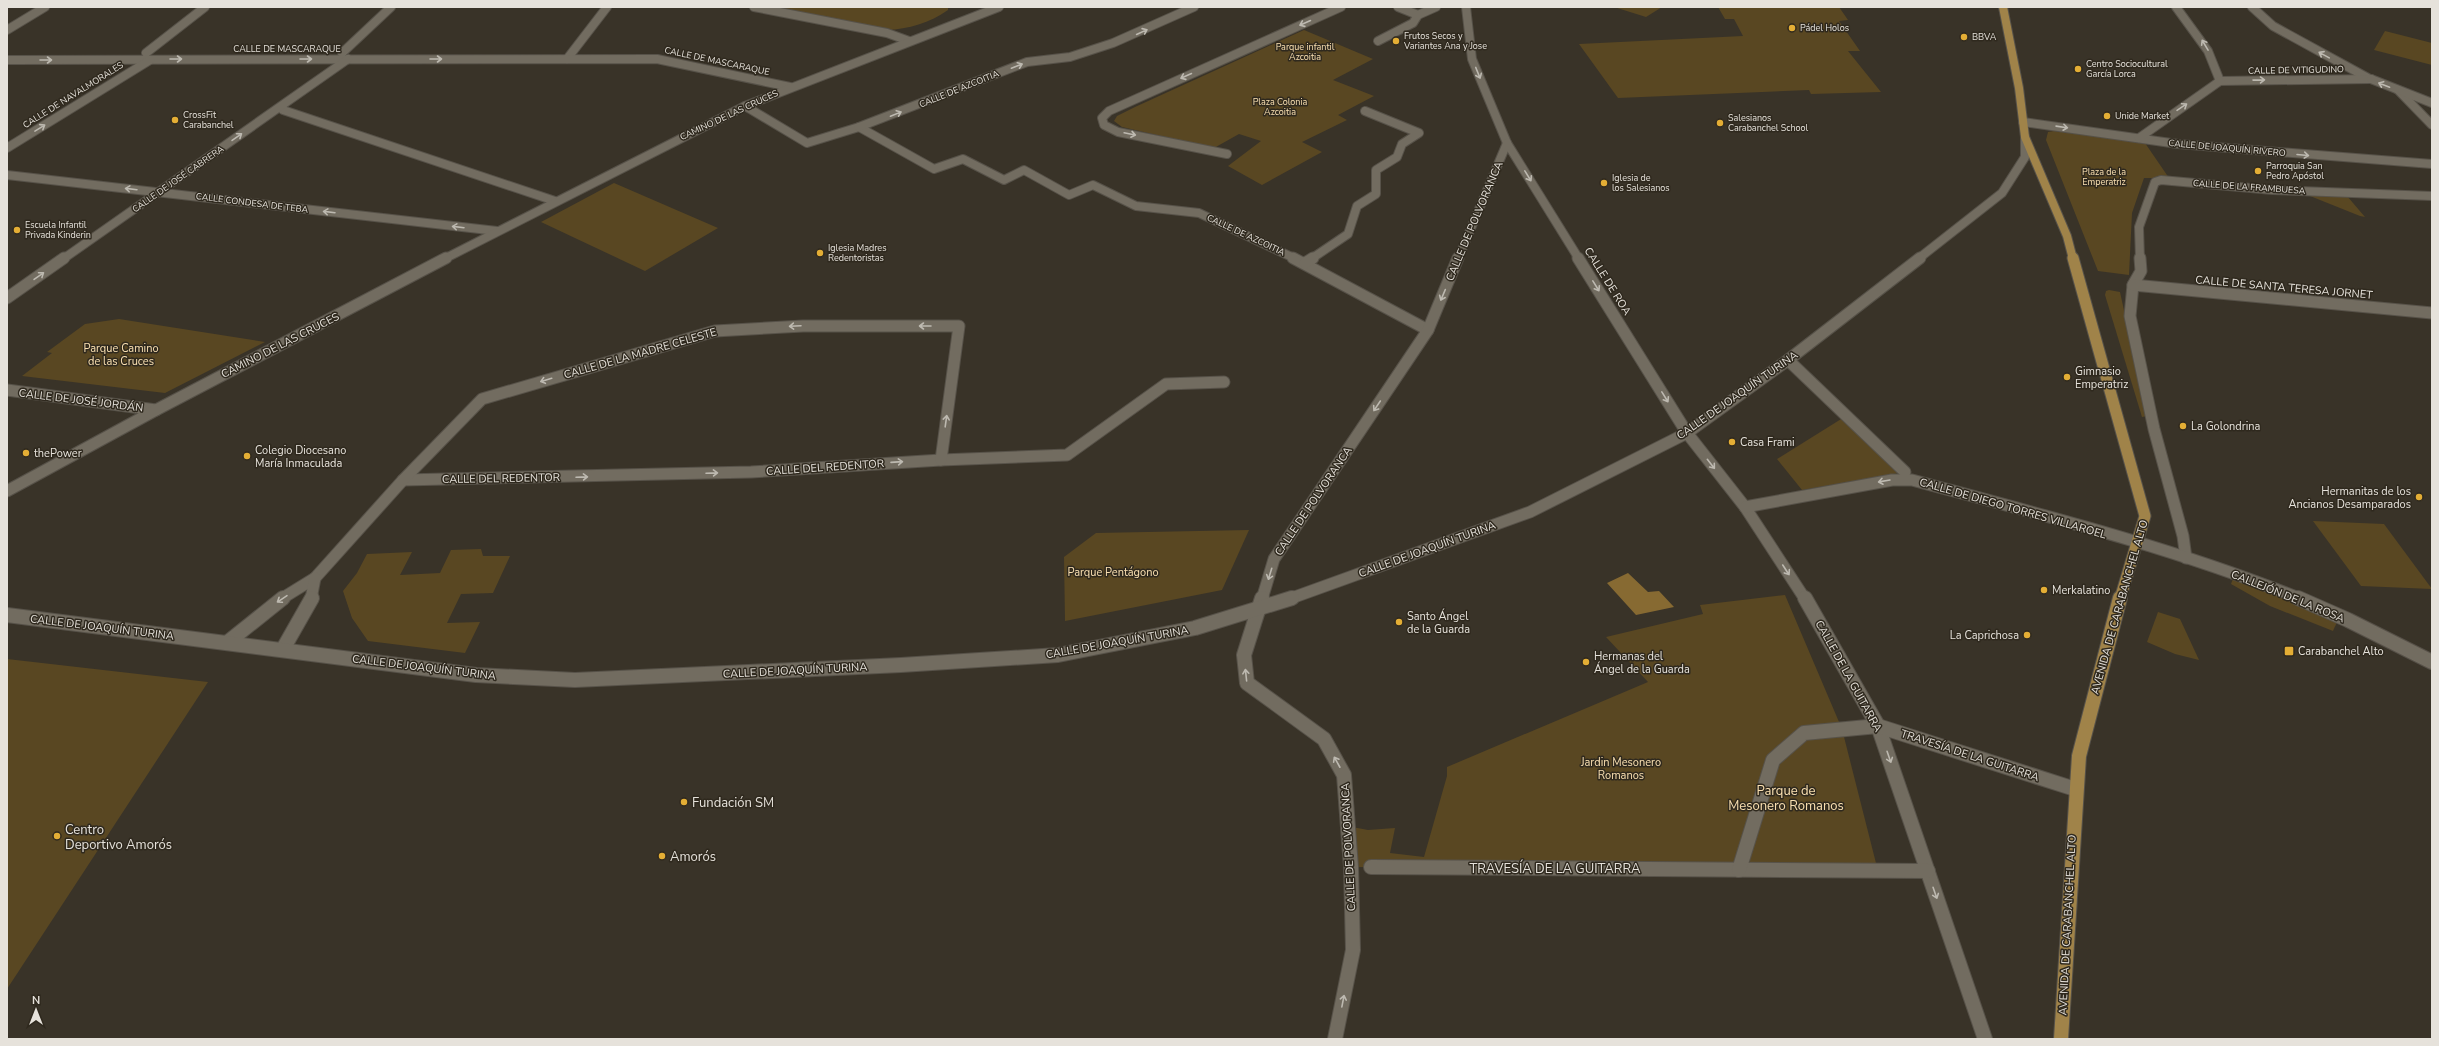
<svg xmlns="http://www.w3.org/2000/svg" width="2439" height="1046" font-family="'Nunito Sans',sans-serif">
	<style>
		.green { fill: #594722 }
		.water { fill: #876a32 }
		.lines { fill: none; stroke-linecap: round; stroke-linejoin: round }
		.street-far2-casing { stroke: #575249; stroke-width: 10 }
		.street-far1-casing { stroke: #575249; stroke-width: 13 }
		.street-casing { stroke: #575249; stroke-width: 16 }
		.secondary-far2-casing { stroke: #575249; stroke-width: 10 }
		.secondary-far1-casing { stroke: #575249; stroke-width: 13 }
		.secondary-casing { stroke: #575249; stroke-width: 16 }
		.primary-far2-casing { stroke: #575249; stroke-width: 10 }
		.primary-far1-casing { stroke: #575249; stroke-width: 13 }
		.primary-casing { stroke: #575249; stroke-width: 16 }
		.street-far2 { stroke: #726c60; stroke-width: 8 }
		.street-far1 { stroke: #726c60; stroke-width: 11 }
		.street { stroke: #726c60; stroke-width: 14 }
		.secondary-far2 { stroke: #726c60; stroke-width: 8 }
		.secondary-far1 { stroke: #726c60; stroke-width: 11 }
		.secondary { stroke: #726c60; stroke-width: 14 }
		.primary-far2 { stroke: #a08349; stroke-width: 8 }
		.primary-far1 { stroke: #a08349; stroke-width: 11 }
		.primary { stroke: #a08349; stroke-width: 14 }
		.oneway { stroke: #bdb9b0 }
		.poi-dot { fill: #e4ae35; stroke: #2f291e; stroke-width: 1.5 }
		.labels { text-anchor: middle; stroke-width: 3; stroke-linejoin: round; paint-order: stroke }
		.far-poi-label { font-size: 9px; fill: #e6e2db; stroke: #2f291e; text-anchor: start }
		.far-park-label { font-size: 9px; fill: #fae0b1; stroke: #2f291e }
		.far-street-label { font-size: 9px; fill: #e6e2db; stroke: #2f291e }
		.street-label { font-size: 11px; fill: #e6e2db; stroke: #2f291e }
		.park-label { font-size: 11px; fill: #fae0b1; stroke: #2f291e }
		.poi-label { font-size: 11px; fill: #e6e2db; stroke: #2f291e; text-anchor: start }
		.near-park-label { font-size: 13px; fill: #fae0b1; stroke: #2f291e }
		.near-poi-label { font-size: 13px; fill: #e6e2db; stroke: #2f291e; text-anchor: start }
		.near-street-label { font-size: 13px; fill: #e6e2db; stroke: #2f291e }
	</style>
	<rect width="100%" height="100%" fill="#393328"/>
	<g class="green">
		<path d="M 772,7 L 948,7 L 948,10 C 930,23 908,29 887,30 Z"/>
		<polygon points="1614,7 1662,7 1646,17"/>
		<polygon points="1718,7 1839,7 1848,20 1839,21 1860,51 1848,51 1881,92 1811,94 1809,90 1618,98 1579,44 1743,36 1734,19 1725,19"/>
		<polygon points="1304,30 1373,59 1333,80 1374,96 1338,115 1347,120 1302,142 1322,152 1262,185 1228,166 1261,141 1239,134 1214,148 1122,127 1114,121 1117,116 1135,107"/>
		<polygon points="2385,31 2432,43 2432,65 2374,50"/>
		<polygon points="2054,131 2145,143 2169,178 2144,178 2132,213 2129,275 2098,271 2046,140 2048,132"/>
		<polygon points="614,183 718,228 645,271 541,222"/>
		<polygon points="2311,195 2347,196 2365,217 2360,216 2310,196"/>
		<polygon points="2109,290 2120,292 2147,416 2142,417 2105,295 2106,291"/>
		<polygon points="119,319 265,342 165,393 22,376 52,353 47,352 85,324"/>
		<polygon points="1846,416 1905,472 1802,490 1777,459"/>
		<polygon points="2313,521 2384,524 2432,589 2361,586"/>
		<polygon points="1249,530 1222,590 1065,621 1064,557 1096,533"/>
		<polygon points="481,549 483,556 510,556 493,593 461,594 447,623 480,622 465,653 368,641 352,618 343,591 357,573 367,554 412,552 400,575 440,573 451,550"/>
		<polygon points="2234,576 2281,593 2337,622 2333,631 2270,606 2231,584"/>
		<polygon points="1785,595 1842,729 1878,871 1351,867 1347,826 1368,830 1395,828 1390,853 1424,857 1447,776 1447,767 1648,682 1606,637 1703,614 1700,605"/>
		<polygon points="2158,612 2180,619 2199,660 2175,654 2147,642"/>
		<polygon points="7,659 208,682 7,989"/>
	</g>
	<polygon class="water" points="1628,573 1648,592 1659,591 1674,607 1636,615 1607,583"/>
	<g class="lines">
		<g class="street-far2-casing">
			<g id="street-far2">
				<polyline points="754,7 887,33 909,41"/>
				<polyline points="1398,7 1418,15"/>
				<polyline points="1466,7 1472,59 1507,143 1579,259"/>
				<polyline points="2176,7 2208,51 2220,81"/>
				<polyline points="2252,7 2273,26 2368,78"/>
				<polyline points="7,30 45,7"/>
				<polyline points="1378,41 1413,23 1418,15 1436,7"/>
				<polyline points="146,53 205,7"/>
				<polyline points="342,53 391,7"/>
				<polyline points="567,59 607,7"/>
				<polyline points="7,60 657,59 790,87"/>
				<polyline points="2220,81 2371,79"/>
				<polyline points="2398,90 2432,125"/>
				<polyline points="745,106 807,143 859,127 934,169 963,159 1004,180 1024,170 1069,195 1093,185 1136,206 1199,213 1296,259"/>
				<polyline points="283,110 555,201"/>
				<polyline points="2023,122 2178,144 2432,164"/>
				<polyline points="859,127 1027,62 1070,57 1113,43 1194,7"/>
				<polyline points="2139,138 2220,81"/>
				<polyline points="7,148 150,60"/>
				<polyline points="1227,154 1118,132 1104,125 1102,118 1109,111 1341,7"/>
				<polyline points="7,175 497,231"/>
				<polyline points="63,259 348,59"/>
				<polyline points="444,259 745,106 999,7"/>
				<polyline points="1311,259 1348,234 1357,206 1376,194 1376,170 1397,157 1402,144 1419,133 1365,111"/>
				<polyline points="1458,259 1507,143"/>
				<polyline points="2140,259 2139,227 2155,182 2161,180 2273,190 2432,196"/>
			</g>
		</g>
		<g class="street-far1-casing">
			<g id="street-far1">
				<polyline points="1293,258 1428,330"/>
				<polyline points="1578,258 1687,433 1745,507 1805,599"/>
				<polyline points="2140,258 2141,271 2133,285 2130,316 2154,429 2183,536 2186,558"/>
				<polyline points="1305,263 1313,258"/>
				<polyline points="2133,285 2432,313"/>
				<polyline points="7,298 64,258"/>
				<polyline points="1788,360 1905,472"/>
				<polyline points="7,390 156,410"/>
				<polyline points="403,480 751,472 941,460 1067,455 1166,384 1224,382"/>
				<polyline points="7,491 156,410 446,258"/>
				<path d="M 1745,507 L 1892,480 L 1912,480 C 2043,515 2175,548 2301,599"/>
				<polyline points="281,599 315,578 403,480 482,399 715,331 803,326 959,326 941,460"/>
				<polyline points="311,599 315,578"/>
				<polyline points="1262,599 1274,559 1428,330 1458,258"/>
			</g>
		</g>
		<g class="street-casing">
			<g id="street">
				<polyline points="1262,598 1244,655 1247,683 1324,739 1344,775 1351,867 1353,950 1335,1039"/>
				<polyline points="1805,598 1878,726 1985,1039"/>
				<polyline points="2298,598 2348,620 2432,662"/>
				<polyline points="228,642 283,598"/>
				<polyline points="283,649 312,598"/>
				<polyline points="1371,867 1928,871"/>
				<polyline points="1739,870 1773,760 1804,733 1878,726 2075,789"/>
			</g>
		</g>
		<g class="secondary-far2-casing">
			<g id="secondary-far2">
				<polyline points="2371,79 2432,103"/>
				<polyline points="1918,259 2002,193 2025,157 2025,137"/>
			</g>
		</g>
		<g class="secondary-far1-casing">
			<polyline id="secondary-far1" points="1289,599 1530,512 1687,433 1788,360 1920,258"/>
		</g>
		<g class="secondary-casing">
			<polyline id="secondary" points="7,615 476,675 575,680 901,665 1058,655 1195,628 1292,598"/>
		</g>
		<g class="primary-far2-casing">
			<polyline id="primary-far2" points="2003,7 2019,88 2025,137 2067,236 2073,259"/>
		</g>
		<g class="primary-far1-casing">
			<polyline id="primary-far1" points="2073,258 2145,516 2120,599"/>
		</g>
		<g class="primary-casing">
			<polyline id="primary" points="2061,1039 2079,756 2120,598"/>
		</g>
		<use href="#street-far2" class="street-far2"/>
		<use href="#street-far1" class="street-far1"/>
		<use href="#street" class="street"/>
		<use href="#secondary-far2" class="secondary-far2"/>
		<use href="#secondary-far1" class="secondary-far1"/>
		<use href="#secondary" class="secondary"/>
		<use href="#primary-far2" class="primary-far2"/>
		<use href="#primary-far1" class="primary-far1"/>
		<use href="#primary" class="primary"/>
	</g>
	<defs><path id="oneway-shaft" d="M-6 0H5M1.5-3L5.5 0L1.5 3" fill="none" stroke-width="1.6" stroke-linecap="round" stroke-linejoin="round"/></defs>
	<g class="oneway">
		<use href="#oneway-shaft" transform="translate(1305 23) rotate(156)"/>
		<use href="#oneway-shaft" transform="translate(1142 32) rotate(-25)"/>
		<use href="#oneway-shaft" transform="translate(2205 45) rotate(-121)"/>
		<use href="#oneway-shaft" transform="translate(2324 55) rotate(-151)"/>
		<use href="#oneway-shaft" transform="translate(176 59)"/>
		<use href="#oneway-shaft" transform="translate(306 59)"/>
		<use href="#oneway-shaft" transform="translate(436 59)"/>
		<use href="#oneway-shaft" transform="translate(46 60)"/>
		<use href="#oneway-shaft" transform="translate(1017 66) rotate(-21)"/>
		<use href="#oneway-shaft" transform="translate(1478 73) rotate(68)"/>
		<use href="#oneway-shaft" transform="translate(1186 76) rotate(156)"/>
		<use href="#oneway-shaft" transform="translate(2259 80) rotate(-1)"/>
		<use href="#oneway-shaft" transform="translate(2384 85) rotate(-159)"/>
		<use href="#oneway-shaft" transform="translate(2182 107) rotate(-34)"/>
		<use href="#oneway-shaft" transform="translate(896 114) rotate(-22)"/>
		<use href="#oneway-shaft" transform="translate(2062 127) rotate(8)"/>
		<use href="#oneway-shaft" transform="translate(40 128) rotate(-32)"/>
		<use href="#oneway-shaft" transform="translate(1130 134) rotate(12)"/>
		<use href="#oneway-shaft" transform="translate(237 137) rotate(-35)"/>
		<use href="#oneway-shaft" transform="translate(2303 155) rotate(5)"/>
		<use href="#oneway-shaft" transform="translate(1528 176) rotate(58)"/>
		<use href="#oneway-shaft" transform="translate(131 189) rotate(-173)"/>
		<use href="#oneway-shaft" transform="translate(329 212) rotate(-173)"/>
		<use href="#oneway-shaft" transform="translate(458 227) rotate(-173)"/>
		<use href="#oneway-shaft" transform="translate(39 276) rotate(-35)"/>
		<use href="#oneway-shaft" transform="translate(1596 286) rotate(58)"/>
		<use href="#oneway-shaft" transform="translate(1443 295) rotate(113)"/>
		<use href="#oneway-shaft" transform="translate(795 326) rotate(177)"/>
		<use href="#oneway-shaft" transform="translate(925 326) rotate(-180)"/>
		<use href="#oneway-shaft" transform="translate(546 380) rotate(163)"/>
		<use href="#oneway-shaft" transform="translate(1665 397) rotate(58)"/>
		<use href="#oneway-shaft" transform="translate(1377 406) rotate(124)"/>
		<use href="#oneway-shaft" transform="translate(946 421) rotate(-82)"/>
		<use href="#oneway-shaft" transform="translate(897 462) rotate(-4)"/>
		<use href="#oneway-shaft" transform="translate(1711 464) rotate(52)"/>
		<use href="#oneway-shaft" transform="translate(712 473) rotate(-2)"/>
		<use href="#oneway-shaft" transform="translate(582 477) rotate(-2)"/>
		<use href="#oneway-shaft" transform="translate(1884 481) rotate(170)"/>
		<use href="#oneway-shaft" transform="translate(1786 570) rotate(57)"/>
		<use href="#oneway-shaft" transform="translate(1270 574) rotate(107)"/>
		<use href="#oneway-shaft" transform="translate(282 599) rotate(146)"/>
		<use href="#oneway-shaft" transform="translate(1246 675) rotate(-96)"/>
		<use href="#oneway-shaft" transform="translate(1889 757) rotate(71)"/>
		<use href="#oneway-shaft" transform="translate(1337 762) rotate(-119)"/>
		<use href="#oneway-shaft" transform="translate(1935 893) rotate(71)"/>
		<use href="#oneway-shaft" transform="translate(1343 1001) rotate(-79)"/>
	</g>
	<g class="poi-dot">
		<circle cx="1792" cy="28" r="4"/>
		<circle cx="1964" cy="37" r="4"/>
		<circle cx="1396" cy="41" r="4"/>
		<circle cx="2078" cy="69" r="4"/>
		<circle cx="2107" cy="116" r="4"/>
		<circle cx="175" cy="120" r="4"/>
		<circle cx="1720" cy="123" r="4"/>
		<circle cx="2258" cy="171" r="4"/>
		<circle cx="1604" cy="183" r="4"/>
		<circle cx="17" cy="230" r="4"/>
		<circle cx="820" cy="253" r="4"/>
		<circle cx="2067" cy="377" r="4"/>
		<circle cx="2183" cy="426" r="4"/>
		<circle cx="1732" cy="442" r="4"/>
		<circle cx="26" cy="453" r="4"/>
		<circle cx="247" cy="456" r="4"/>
		<circle cx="2419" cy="497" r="4"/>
		<circle cx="2044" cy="590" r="4"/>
		<circle cx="1399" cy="622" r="4"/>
		<circle cx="2027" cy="635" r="4"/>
		<rect x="2284" y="646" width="10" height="10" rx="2"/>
		<circle cx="1586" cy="662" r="4"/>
		<circle cx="684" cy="802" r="4"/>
		<circle cx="57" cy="836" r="4"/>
		<circle cx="662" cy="856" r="4"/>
	</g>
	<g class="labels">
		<g class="far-poi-label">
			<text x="1800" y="31">Pádel Holos</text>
			<text x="1404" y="39">Frutos Secos y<tspan x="1404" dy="10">Variantes Ana y Jose</tspan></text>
			<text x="1972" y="40">BBVA</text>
			<text x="2086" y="67">Centro Sociocultural<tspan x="2086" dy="10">García Lorca</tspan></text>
			<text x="183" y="118">CrossFit<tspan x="183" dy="10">Carabanchel</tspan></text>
			<text x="2115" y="119">Unide Market</text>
			<text x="1728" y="121">Salesianos<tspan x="1728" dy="10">Carabanchel School</tspan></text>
			<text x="2266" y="169">Parroquia San<tspan x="2266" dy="10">Pedro Apóstol</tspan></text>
			<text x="1612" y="181">Iglesia de<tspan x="1612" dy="10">los Salesianos</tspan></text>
			<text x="25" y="228">Escuela Infantil<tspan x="25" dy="10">Privada Kinderin</tspan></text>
			<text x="828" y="251">Iglesia Madres<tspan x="828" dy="10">Redentoristas</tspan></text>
		</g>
		<g class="far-park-label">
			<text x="1305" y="50">Parque infantil<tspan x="1305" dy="10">Azcoitia</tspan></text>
			<text x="1280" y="105">Plaza Colonia<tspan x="1280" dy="10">Azcoitia</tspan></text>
			<text x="2104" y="175">Plaza de la<tspan x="2104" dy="10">Emperatriz</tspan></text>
		</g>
		<g class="far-street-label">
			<text x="287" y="52">CALLE DE MASCARAQUE</text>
			<text transform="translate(717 61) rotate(12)" y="3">CALLE DE MASCARAQUE</text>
			<text transform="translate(2296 70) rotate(-1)" y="3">CALLE DE VITIGUDINO</text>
			<text transform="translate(959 89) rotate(-22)" y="3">CALLE DE AZCOITIA</text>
			<text transform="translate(73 95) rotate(-32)" y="3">CALLE DE NAVALMORALES</text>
			<text transform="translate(729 115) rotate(-25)" y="3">CAMINO DE LAS CRUCES</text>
			<text transform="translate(2227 148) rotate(5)" y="3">CALLE DE JOAQUÍN RIVERO</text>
			<text transform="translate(178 179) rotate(-35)" y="3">CALLE DE JOSÉ CABRERA</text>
			<text transform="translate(2249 187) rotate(4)" y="3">CALLE DE LA FRAMBUESA</text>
			<text transform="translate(252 203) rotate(7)" y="3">CALLE CONDESA DE TEBA</text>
			<text transform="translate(1246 235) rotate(25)" y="3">CALLE DE AZCOITIA</text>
		</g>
		<g class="street-label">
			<text transform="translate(1474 221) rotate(-67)" y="4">CALLE DE POLVORANCA</text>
			<text transform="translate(1608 281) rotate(58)" y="4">CALLE DE ROA</text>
			<text transform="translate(2284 287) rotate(5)" y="4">CALLE DE SANTA TERESA JORNET</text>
			<text transform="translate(280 345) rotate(-27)" y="4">CAMINO DE LAS CRUCES</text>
			<text transform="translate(640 353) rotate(-16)" y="4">CALLE DE LA MADRE CELESTE</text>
			<text transform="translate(1737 395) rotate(-35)" y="4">CALLE DE JOAQUÍN TURINA</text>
			<text transform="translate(81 400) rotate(7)" y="4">CALLE DE JOSÉ JORDÁN</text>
			<text transform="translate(825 467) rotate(-4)" y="4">CALLE DEL REDENTOR</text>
			<text transform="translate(501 478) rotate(-1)" y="4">CALLE DEL REDENTOR</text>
			<text transform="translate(1313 501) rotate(-56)" y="4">CALLE DE POLVORANCA</text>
			<text transform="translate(2013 508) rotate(16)" y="4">CALLE DE DIEGO TORRES VILLAROEL</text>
			<text transform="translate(1427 549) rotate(-20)" y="4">CALLE DE JOAQUÍN TURINA</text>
			<text transform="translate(2288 596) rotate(22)" y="4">CALLEJÓN DE LA ROSA</text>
			<text transform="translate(2119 607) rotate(-74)" y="4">AVENIDA DE CARABANCHEL ALTO</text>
			<text transform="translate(102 627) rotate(7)" y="4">CALLE DE JOAQUÍN TURINA</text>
			<text transform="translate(1117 642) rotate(-10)" y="4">CALLE DE JOAQUÍN TURINA</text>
			<text transform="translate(424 667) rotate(7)" y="4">CALLE DE JOAQUÍN TURINA</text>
			<text transform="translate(795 670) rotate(-3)" y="4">CALLE DE JOAQUÍN TURINA</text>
			<text transform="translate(1849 676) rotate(61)" y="4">CALLE DE LA GUITARRA</text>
			<text transform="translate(1970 755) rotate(18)" y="4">TRAVESÍA DE LA GUITARRA</text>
			<text transform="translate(1348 847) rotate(-93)" y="4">CALLE DE POLVORANCA</text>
			<text transform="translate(2067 925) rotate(-87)" y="4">AVENIDA DE CARABANCHEL ALTO</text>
		</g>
		<g class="park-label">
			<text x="121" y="352">Parque Camino<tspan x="121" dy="13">de las Cruces</tspan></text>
			<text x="1113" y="576">Parque Pentágono</text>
			<text x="1621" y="766">Jardin Mesonero<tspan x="1621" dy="13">Romanos</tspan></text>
		</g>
		<g class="poi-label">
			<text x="2075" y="375">Gimnasio<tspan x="2075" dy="13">Emperatriz</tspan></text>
			<text x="2191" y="430">La Golondrina</text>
			<text x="1740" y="446">Casa Frami</text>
			<text x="255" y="454">Colegio Diocesano<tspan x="255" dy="13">María Inmaculada</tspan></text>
			<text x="34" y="457">thePower</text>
			<text x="2411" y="495" text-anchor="end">Hermanitas de los<tspan x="2411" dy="13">Ancianos Desamparados</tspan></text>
			<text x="2052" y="594">Merkalatino</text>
			<text x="1407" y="620">Santo Ángel<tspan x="1407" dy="13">de la Guarda</tspan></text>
			<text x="2019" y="639" text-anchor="end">La Caprichosa</text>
			<text x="2298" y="655">Carabanchel Alto</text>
			<text x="1594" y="660">Hermanas del<tspan x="1594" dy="13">Ángel de la Guarda</tspan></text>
		</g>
		<g class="near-park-label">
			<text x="1786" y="795">Parque de<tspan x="1786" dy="15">Mesonero Romanos</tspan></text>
		</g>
		<g class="near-poi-label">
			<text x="692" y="807">Fundación SM</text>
			<text x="65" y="834">Centro<tspan x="65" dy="15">Deportivo Amorós</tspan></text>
			<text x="670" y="861">Amorós</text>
		</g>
		<g class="near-street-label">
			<text x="1555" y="873">TRAVESÍA DE LA GUITARRA</text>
		</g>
	</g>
	<rect width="2439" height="1046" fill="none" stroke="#e6e2db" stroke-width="16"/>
	<g transform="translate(36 1010)" stroke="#2f291e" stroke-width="3" paint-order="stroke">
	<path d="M0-3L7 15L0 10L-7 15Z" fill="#e6e2db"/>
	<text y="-6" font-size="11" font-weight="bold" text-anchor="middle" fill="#e6e2db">N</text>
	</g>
</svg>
